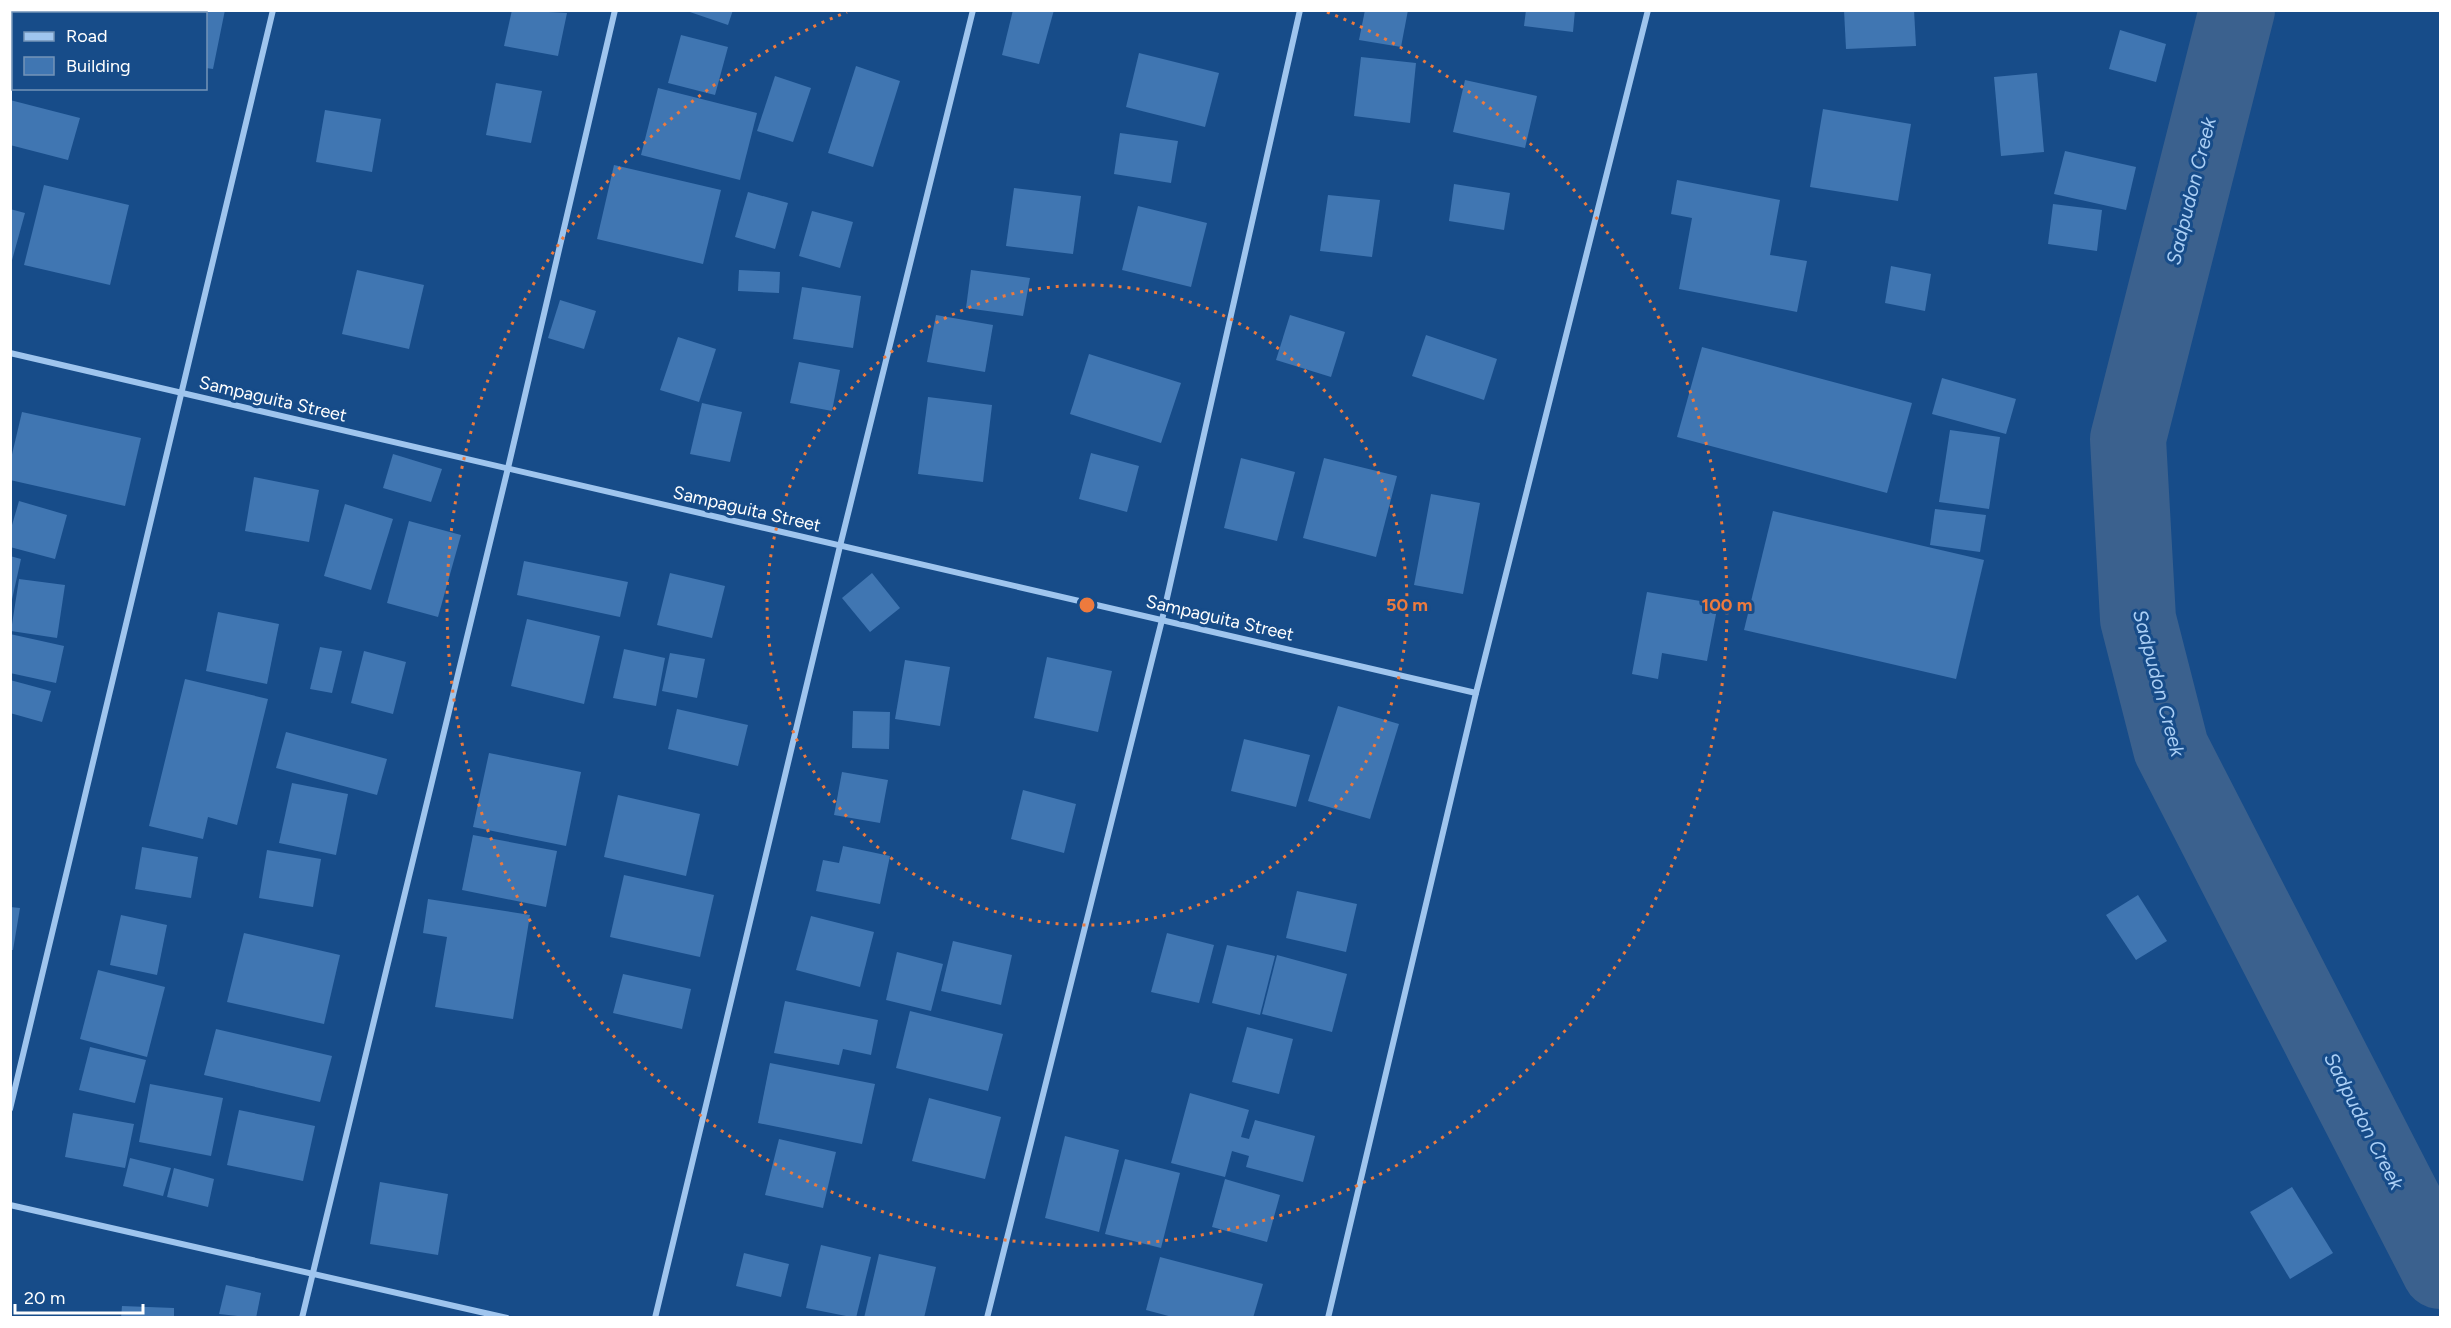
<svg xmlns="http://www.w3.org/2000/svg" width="2451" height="1328" font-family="Figtree,sans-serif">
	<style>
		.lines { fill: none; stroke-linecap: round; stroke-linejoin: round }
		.river { stroke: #3b618e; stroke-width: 76 }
		.building { fill: #4076b2 }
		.street { stroke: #9fc5ee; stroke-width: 6 }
		.ring { fill: none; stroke: #ed7a3d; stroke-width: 3; stroke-dasharray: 3 6 }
		.labels { text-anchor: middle; stroke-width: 6; stroke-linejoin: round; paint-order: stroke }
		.street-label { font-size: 18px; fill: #fff; stroke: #174c89 }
		.water-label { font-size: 20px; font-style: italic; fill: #abcff5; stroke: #174c89 }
		.centre { fill: #ed7a3d; stroke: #174c89; stroke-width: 3 }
		.ring-label { font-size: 18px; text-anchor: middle; font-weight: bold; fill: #ed7a3d; stroke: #174c89; stroke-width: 6; stroke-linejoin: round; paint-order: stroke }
	</style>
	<rect width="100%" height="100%" fill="#174c89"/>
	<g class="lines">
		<polyline class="river" points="2237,10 2128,439 2138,619 2171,748 2440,1271"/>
	</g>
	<g class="building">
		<rect x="14" y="10" width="81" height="4"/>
		<polygon points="136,10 225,10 213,69 206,68 206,14 135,14"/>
		<polygon points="512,10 567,13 558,56 504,46"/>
		<polygon points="684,10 733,10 728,25"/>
		<polygon points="1013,10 1054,10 1039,64 1002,55"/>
		<polygon points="1365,10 1408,10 1401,47 1359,40"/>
		<polygon points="1526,10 1575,10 1573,32 1524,26"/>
		<polygon points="1844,10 1914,10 1916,46 1846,49"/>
		<polygon points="12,26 14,26 14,51 10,51"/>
		<polygon points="2120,30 2166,44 2156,82 2109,69"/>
		<polygon points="681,35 728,47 715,95 668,83"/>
		<polygon points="1139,53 1219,73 1205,127 1126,107"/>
		<polygon points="1361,57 1416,63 1410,123 1354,116"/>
		<polygon points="856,66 900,81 873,167 828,153"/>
		<polygon points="2037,73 2044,152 2001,156 1994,77"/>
		<polygon points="775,76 811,88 793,142 757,131"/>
		<polygon points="1465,80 1537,96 1525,148 1453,132"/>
		<polygon points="496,83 542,91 531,143 486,135"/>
		<polygon points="658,88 757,113 740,180 641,155"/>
		<polygon points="10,100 80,118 68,160 10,145"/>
		<polygon points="1823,109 1911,124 1898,201 1810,187"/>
		<polygon points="325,110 381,119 372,172 316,162"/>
		<polygon points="1120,133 1178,141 1171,183 1114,174"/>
		<polygon points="2065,151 2136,167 2126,210 2054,194"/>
		<polygon points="614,165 721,190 703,264 597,239"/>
		<polygon points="1677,180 1780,200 1770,255 1807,261 1797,312 1679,289 1692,218 1671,214"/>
		<polygon points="1454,184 1510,193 1504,230 1449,221"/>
		<polygon points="44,185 129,205 110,285 24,265"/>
		<polygon points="1014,188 1081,196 1073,254 1006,246"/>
		<polygon points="748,192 788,203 775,249 735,237"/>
		<polygon points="1328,195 1380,200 1372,257 1320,251"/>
		<polygon points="2053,204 2102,210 2097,251 2048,244"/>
		<polygon points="1138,206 1207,223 1191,287 1122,270"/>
		<polygon points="10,209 25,213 11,264 10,264"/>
		<polygon points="812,211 853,222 840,268 799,256"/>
		<polygon points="1891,266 1931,274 1925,311 1885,303"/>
		<polygon points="357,270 424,285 409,349 342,334"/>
		<polygon points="739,270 780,272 779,293 738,291"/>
		<polygon points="971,270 1030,278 1023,316 966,308"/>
		<polygon points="802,287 861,296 853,348 793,339"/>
		<polygon points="560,300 596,311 584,349 548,338"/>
		<polygon points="936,315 993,325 985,372 927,362"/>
		<polygon points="1290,315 1345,332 1331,377 1276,360"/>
		<polygon points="1426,335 1497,359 1484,400 1412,376"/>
		<polygon points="678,337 716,349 699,402 660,390"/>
		<polygon points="1702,347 1912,403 1887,493 1677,437"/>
		<polygon points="1089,354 1181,383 1161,443 1070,414"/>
		<polygon points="799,362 840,370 832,411 790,403"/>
		<polygon points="1942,378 2016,399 2006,434 1932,414"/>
		<polygon points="928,397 992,405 983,482 918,474"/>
		<polygon points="702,403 742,412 730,462 690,454"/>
		<polygon points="22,412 141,438 125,506 10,480 10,463"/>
		<polygon points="1950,430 2000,437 1989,509 1939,502"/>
		<polygon points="1091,453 1139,466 1127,512 1079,499"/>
		<polygon points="393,454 442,469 431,502 383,488"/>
		<polygon points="1241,458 1295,472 1277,541 1224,528"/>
		<polygon points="1324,458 1397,476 1376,557 1303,538"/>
		<polygon points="254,477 319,490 309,542 245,531"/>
		<polygon points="1431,494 1480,503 1463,594 1414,585"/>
		<polygon points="19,501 67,515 55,559 10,547 10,532"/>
		<polygon points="345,504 393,519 371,590 324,576"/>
		<polygon points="1935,509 1986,515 1980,552 1930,545"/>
		<polygon points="1773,511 1984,560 1956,679 1744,630"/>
		<polygon points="409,521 461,535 438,617 387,603"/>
		<polygon points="10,556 21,559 11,604 10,604"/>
		<polygon points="524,561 628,582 620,617 517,595"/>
		<polygon points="670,573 725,586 712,638 657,625"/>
		<polygon points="872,573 900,608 870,632 842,598"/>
		<polygon points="19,579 65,585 57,638 11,631"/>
		<polygon points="1647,592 1718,604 1707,661 1662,653 1658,679 1632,674"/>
		<polygon points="218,612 279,624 267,684 206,671"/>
		<polygon points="527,619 600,636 584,704 511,686"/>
		<polygon points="10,634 64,646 56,683 10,673"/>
		<polygon points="320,647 342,651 332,693 310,689"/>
		<polygon points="624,649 665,658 656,706 613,698"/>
		<polygon points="364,651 406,662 393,714 351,703"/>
		<polygon points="670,653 705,659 697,698 662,691"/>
		<polygon points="1047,657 1112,671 1098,732 1034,718"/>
		<polygon points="905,660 950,667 940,726 895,719"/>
		<polygon points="185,679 268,699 237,825 208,817 203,839 149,826"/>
		<polygon points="10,680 51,691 42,722 10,713"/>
		<polygon points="1338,706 1399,724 1370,819 1308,801"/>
		<polygon points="677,709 748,725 738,766 668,749"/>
		<polygon points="853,711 890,712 889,749 852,748"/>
		<polygon points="286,732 387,759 377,795 276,768"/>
		<polygon points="1244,739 1310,755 1296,807 1231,791"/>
		<polygon points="489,753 581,772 566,846 473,827"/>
		<polygon points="842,772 888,780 880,823 834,815"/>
		<polygon points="292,783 348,794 336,855 279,843"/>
		<polygon points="1023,790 1076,804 1064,853 1011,839"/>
		<polygon points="618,795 700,814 686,876 604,857"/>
		<polygon points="473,835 557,851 546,907 462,890"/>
		<polygon points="843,846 890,856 880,904 816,891 823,860 839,863"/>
		<polygon points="142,847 198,857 191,898 135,889"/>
		<polygon points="267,850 321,859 313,907 259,898"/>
		<polygon points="624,875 714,895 700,957 610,937"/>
		<polygon points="1297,891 1357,904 1346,952 1286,938"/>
		<polygon points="2138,895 2167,941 2136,960 2106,915"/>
		<polygon points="428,899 530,915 513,1019 435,1007 447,937 423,933"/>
		<polygon points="10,907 20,908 13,950 10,950"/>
		<polygon points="121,915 167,925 157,975 110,965"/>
		<polygon points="811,916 874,932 860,987 796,970"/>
		<polygon points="244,933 340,955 324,1024 227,1002"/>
		<polygon points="1167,933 1214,945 1199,1003 1151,992"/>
		<polygon points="953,941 1012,955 1001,1005 941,991"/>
		<polygon points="1227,945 1275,956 1260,1015 1212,1003"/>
		<polygon points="897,952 943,964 931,1011 886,1000"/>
		<polygon points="1277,955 1347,974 1332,1032 1262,1014"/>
		<polygon points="98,970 165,987 147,1057 80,1039"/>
		<polygon points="623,974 691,989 682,1029 613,1013"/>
		<polygon points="785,1001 878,1020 871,1055 843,1049 839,1065 774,1053"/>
		<polygon points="910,1011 1003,1034 988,1091 896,1068"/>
		<polygon points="1247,1027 1293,1039 1279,1094 1232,1082"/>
		<polygon points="216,1029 332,1056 320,1102 204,1075"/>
		<polygon points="90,1047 146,1060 135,1103 79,1090"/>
		<polygon points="770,1063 875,1084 862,1144 758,1123"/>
		<polygon points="150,1084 223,1098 211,1156 139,1142"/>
		<polygon points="1190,1093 1249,1110 1241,1137 1249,1139 1255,1120 1315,1136 1303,1182 1246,1167 1249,1156 1232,1151 1225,1177 1171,1163"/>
		<polygon points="929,1098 1001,1117 985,1179 912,1161"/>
		<polygon points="239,1110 315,1126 303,1181 227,1165"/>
		<polygon points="73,1113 134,1124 125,1168 65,1157"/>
		<polygon points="1065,1136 1119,1150 1099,1232 1045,1218"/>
		<polygon points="779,1139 836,1152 823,1208 765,1195"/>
		<polygon points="130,1158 171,1168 163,1196 123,1186"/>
		<polygon points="1125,1159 1180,1173 1161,1248 1105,1234"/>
		<polygon points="174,1168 214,1179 208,1207 167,1197"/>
		<polygon points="1225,1179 1280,1195 1267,1242 1212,1227"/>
		<polygon points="380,1182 448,1194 438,1255 370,1244"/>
		<polygon points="2292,1187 2333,1253 2290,1279 2250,1212"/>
		<polygon points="821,1245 871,1257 856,1318 806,1308"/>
		<polygon points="744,1253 789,1264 781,1297 736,1286"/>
		<polygon points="879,1254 936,1267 924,1318 864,1318"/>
		<polygon points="1160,1257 1263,1284 1253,1318 1176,1318 1146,1310"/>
		<polygon points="226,1285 261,1293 256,1318 219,1314"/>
		<polygon points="122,1306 174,1308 174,1318 121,1318"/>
	</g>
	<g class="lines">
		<g class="street">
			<polyline points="10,353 1476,693"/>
			<polyline points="10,1109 273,10"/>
			<polyline points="10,1205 507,1318"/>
			<polyline points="302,1318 508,468 615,10"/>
			<polyline points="655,1318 840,546 973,10"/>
			<polyline points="987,1318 1162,620 1300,10"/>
			<polyline points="1328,1318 1476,693 1648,10"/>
		</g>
	</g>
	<g class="ring">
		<circle cx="1087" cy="605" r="320"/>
		<path d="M1327 12A640 640 0 1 1 847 12"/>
	</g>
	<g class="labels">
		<g class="street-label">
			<text transform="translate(273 399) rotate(13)" y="6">Sampaguita Street</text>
			<text transform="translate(747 509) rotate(13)" y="6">Sampaguita Street</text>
			<text transform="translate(1220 618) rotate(13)" y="6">Sampaguita Street</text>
		</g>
		<g class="water-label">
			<text transform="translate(2191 191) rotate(-76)" y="7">Sadpudon Creek</text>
			<text transform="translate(2159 683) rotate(75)" y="7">Sadpudon Creek</text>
			<text transform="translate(2364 1121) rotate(63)" y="7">Sadpudon Creek</text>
		</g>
	</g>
	<circle cx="1087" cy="605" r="9" class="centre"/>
	<g class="ring-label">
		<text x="1407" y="611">50 m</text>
		<text x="1727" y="611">100 m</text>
	</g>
	<rect width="2451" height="1328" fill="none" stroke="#ffffff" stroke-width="24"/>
	<rect x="12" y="12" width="195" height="78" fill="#174c89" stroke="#7494b8" stroke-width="1.5"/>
	<rect x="24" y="32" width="30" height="9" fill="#9fc5ee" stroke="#7494b8" stroke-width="1.5"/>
	<text x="66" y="42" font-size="18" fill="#ffffff">Road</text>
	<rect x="24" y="57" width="30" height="18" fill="#4076b2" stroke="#7494b8" stroke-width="1.5"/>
	<text x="66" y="72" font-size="18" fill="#ffffff">Building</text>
	<path d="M15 1304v9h128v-9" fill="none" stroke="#ffffff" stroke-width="3"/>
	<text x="24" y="1304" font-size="18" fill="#ffffff" stroke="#174c89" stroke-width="4.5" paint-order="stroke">20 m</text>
</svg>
